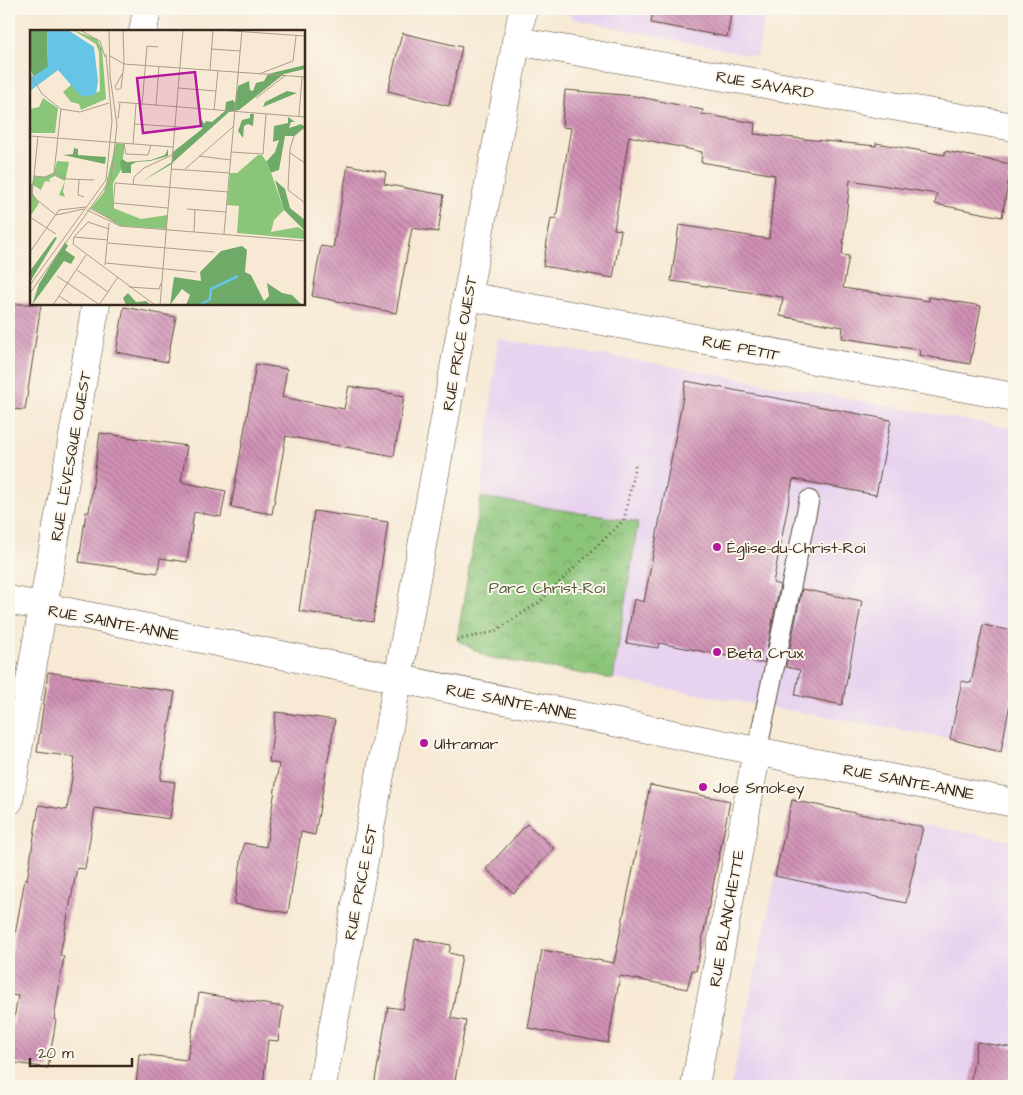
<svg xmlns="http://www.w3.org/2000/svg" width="1023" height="1095" font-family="'Architects Daughter',sans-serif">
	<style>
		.built { fill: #e7d2ef }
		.park { fill: url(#park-crowns); stroke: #63784c }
		.building { fill: url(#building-back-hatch) }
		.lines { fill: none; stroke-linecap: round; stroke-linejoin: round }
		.service-casing { stroke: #574739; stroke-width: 21 }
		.minor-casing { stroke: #574739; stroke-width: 29 }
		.tertiary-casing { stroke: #574739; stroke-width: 29 }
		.path { stroke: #574739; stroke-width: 3; stroke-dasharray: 1 4; stroke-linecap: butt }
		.service { stroke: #fff; stroke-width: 19 }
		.minor { stroke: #fff; stroke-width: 28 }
		.tertiary { stroke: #fff; stroke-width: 28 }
		.poi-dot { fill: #b5179e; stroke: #fbf7ec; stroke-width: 2 }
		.labels { text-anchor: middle; stroke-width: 4; stroke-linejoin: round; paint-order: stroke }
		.street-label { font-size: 16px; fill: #3b2a1e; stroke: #fbf7ec }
		.poi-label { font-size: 16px; fill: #3b2a1e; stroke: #fbf7ec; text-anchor: start }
		.park-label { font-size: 16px; fill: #535839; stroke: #fbf7ec }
		.inset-river { fill: none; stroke: #66c5e4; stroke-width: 2.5 }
		.inset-road { fill: none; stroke: #ac9d8b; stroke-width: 1 }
		.view { fill: #b5179e; fill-opacity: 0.15; stroke: #b5179e; stroke-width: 2.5 }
		.inset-edge { fill: none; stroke: #3b2a1e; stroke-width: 2.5 }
	</style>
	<defs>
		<pattern id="park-crowns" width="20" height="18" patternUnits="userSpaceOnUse" patternTransform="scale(1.25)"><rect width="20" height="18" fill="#8bc579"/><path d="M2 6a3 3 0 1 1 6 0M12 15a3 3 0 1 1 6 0" fill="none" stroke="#73a063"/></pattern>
		<pattern id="building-back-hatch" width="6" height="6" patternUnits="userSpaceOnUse" patternTransform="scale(1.25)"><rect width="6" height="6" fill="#d091b6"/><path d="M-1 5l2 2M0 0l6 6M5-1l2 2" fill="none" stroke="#aa7793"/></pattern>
	</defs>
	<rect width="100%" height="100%" fill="#fbf7ec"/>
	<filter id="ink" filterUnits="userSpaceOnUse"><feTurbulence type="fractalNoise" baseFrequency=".02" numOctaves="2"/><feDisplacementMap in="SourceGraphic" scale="10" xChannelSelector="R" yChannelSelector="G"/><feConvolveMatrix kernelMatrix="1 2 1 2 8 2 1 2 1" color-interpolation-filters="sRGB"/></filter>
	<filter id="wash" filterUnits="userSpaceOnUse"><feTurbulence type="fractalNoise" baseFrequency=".0096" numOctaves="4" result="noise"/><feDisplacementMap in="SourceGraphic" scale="20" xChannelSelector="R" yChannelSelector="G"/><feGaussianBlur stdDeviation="1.12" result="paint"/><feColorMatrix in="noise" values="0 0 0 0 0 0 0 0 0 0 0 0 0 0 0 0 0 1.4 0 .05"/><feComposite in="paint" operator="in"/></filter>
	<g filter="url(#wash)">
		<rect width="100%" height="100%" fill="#f7e9d4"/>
		<g class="built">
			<polygon points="563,9 766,9 757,57 574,19"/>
			<polygon points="498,339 653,363 1014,429 1014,750 613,679 638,522 481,497"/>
			<polygon points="792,801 1014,841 1014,1086 731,1086"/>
		</g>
		<polygon class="park" points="481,497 638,522 613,679 487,657 457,640"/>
		<g id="blocks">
			<g class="building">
				<polygon points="653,9 732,9 727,37 651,23"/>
				<polygon points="402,33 462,47 449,106 388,91"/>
				<polygon points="565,90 635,96 703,110 702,114 755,123 754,134 876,146 876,143 945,155 945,151 1011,164 1002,217 935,204 937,194 850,180 842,255 849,256 843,288 929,301 929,297 981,306 970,364 919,355 920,350 842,338 843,327 780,316 783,297 671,281 679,225 769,239 775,175 701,162 702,152 629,136 614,229 621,230 613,278 543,266 551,218 556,219 571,128 562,127"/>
				<polygon points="348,165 386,172 384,184 444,195 438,232 412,228 396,313 312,296 321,246 333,248"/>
				<polygon points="9,304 41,304 25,410 9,409"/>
				<polygon points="124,307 176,317 167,362 116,352"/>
				<polygon points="256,364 287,369 282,397 344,409 349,386 404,396 394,456 286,436 272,514 231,507"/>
				<polygon points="686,381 891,420 876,495 793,479 773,583 780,585 764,663 659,643 658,648 626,643 634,599 644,602"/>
				<polygon points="100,433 187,446 181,482 226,491 221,517 194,512 187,562 160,558 158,573 79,562 86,512 89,512"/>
				<polygon points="314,511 388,522 373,622 299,611"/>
				<polygon points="802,589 862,601 842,705 795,695 800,670 786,667"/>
				<polygon points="983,625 1014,631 1014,681 1001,752 950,739 962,681 971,683"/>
				<polygon points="48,672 175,692 160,780 175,782 170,819 95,808 85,869 77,868 60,956 64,957 54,1019 56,1020 48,1068 9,1062 9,1046 18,996 9,995 9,968 25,879 27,880 39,805 67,810 75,757 37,752"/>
				<polygon points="276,712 335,720 315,835 301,832 288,913 234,904 244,843 266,847 279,764 269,762"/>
				<polygon points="650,785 730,801 696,971 692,970 687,989 620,976 608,1043 528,1028 542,950 614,963"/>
				<polygon points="792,800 923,827 906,903 775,876"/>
				<polygon points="527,824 554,848 514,893 486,869"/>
				<polygon points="415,939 451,945 449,953 462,956 451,1018 466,1021 454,1086 374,1086 388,1007 403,1009"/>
				<polygon points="199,993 283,1007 278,1041 268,1040 263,1086 136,1086 139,1054 187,1060"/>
				<polygon points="977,1042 1014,1048 1014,1086 970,1086"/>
			</g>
		</g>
	</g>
	<g filter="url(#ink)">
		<use href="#blocks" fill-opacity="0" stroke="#574739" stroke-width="1"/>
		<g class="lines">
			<g class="service-casing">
				<polyline id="service" points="757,751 809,500"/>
			</g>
			<g class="minor-casing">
				<g id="minor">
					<polyline points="143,31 147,9"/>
					<polyline points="516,41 1014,127"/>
					<polyline points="467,296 1014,397"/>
					<polyline points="9,801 96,304"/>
					<polyline points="695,1086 757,751"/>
				</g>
			</g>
			<g class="tertiary-casing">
				<g id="tertiary">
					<polyline points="9,600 1014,803"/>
					<polyline points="322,1086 398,679 467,296 523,9"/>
				</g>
			</g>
			<polyline class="path" points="457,640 494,632 538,603 624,520 636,462"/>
			<use href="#service" class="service"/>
			<use href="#minor" class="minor"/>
			<use href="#tertiary" class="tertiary"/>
		</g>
	</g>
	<g class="poi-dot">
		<circle cx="717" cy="547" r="5"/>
		<circle cx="717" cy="652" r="5"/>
		<circle cx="424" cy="743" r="5"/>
		<circle cx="703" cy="787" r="5"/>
	</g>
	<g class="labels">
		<g class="street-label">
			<text transform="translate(765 84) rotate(10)" y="6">RUE SAVARD</text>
			<text transform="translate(459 343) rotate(-80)" y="6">RUE PRICE OUEST</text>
			<text transform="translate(741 347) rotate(11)" y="6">RUE PETIT</text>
			<text transform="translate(70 456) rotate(-80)" y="6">RUE LÉVESQUE OUEST</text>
			<text transform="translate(114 622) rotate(11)" y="6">RUE SAINTE-ANNE</text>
			<text transform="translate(512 701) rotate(11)" y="6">RUE SAINTE-ANNE</text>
			<text transform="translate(909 781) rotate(11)" y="6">RUE SAINTE-ANNE</text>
			<text transform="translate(360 882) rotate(-79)" y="6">RUE PRICE EST</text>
			<text transform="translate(726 918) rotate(-80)" y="6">RUE BLANCHETTE</text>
		</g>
		<g class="poi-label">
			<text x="727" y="553">Église-du-Christ-Roi</text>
			<text x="727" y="658">Beta Crux</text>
			<text x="434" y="749">Ultramar</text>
			<text x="713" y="793">Joe Smokey</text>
		</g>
		<g class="park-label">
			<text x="547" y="593">Parc Christ-Roi</text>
		</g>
	</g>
	<g transform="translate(30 30)">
		<rect width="275" height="275" fill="#f7e9d4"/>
		<path d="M 43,0 L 67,9 L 72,19 L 76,69 L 51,80 L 49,74 L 41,72 L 33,62 L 43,53 L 58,66 L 70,61 L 69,22 L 66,14 ZM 86,113 L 94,114 L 94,122 L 91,140 L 83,153 L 83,178 L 111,189 L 138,185 L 136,199 L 90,196 L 61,178 L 74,162 ZM 27,131 L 39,132 L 33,161 L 35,167 L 29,165 L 35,151 L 25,146 L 19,149 L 20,152 L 15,151 L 11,160 L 3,155 L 2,162 L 9,173 L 0,187 L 0,152 L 2,154 L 4,146 L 15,147 L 24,143 ZM 268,197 L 275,201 L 275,209 L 240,206 L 241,202 Z" fill="#8bc579"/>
		<path d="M 0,0 L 17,0 L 18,37 L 4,48 L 0,38 ZM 275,35 L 275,39 L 254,44 L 209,80 L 199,82 L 140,135 L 111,152 L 142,132 L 143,122 L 172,99 L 172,90 L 174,94 L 176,91 L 182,92 L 195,81 L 196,72 L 203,70 L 205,73 L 208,56 L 219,51 L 220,60 L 223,61 L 226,53 L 234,51 L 238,44 ZM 257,61 L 267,63 L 233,77 L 235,72 ZM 220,84 L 224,84 L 223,96 L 218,94 L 214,96 L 213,108 L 208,101 L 212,90 L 220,88 ZM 258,87 L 265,92 L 261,92 L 259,98 L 271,94 L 275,97 L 264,106 L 255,106 L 249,140 L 240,143 L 236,132 L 245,122 L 249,110 L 243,112 L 244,96 L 258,93 ZM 44,118 L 48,119 L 48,125 L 76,127 L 75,134 L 33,125 L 43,124 ZM 138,119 L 138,126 L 120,131 L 106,132 L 101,135 L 101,143 L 92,143 L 90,132 L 92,129 L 97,132 L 121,130 L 135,125 ZM 245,150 L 255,159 L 260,178 L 275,190 L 275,201 L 254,180 ZM 25,207 L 27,208 L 0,252 L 0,241 ZM 35,212 L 38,216 L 35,220 L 45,227 L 41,234 L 34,231 L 2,275 L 9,254 ZM 212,216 L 217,220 L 215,242 L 221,245 L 234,271 L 239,266 L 237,253 L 252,263 L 262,265 L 272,275 L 156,275 L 160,265 L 152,259 L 140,275 L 144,247 L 171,251 L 170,242 L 191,221 ZM 98,263 L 106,272 L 116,271 L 121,275 L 96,275 L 93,268 Z" fill="#70aa69"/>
		<path d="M 13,68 L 28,78 L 25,103 L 0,103 L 0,79 L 9,77 ZM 228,125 L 232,125 L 238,134 L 254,180 L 244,190 L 240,206 L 207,203 L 209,176 L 197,175 L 200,143 L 207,143 Z" fill="#8bc579"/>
		<path d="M 237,139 L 241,153 L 215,160 L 211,146 ZM 222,161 L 248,178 L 239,193 L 212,176 Z" fill="#8bc579"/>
		<path d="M 17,0 L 38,0 L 64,17 L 68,51 L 66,64 L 54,67 L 49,64 L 28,40 L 0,61 L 0,48 L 18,37 Z" fill="#66c5e4"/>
		<path class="inset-river" d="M 170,275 L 180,269 L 181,259 L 208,246"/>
		<path class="inset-road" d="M 50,0 L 70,11 L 75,27M 93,0 L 94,34M 189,0 L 275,6M 182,19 L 210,21M 80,26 L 94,34 L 275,47M 180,40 L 183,0M 0,43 L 12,64 L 31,79 L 50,82 L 79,73M 92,44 L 85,57 L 87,60 L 91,58 L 94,34M 229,44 L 263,31 L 266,6M 148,58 L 186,61M 226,68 L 256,45M 88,72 L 275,87M 112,75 L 117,16 L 128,17M 126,76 L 129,36M 184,80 L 188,41M 269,86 L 272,47M 88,89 L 90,73M 104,94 L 165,98M 275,97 L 264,106 L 260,119 L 258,160 L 275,173M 0,106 L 143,117M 8,106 L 2,166 L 26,185M 94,114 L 96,124 L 118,125 L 121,115M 103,114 L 106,74M 201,122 L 233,124 L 236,84M 260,123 L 275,133M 169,126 L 201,130M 141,139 L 200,143M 155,139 L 204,96M 24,143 L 31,79M 4,146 L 15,147 L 24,143 L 37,149 L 64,150M 49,150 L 48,165 L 54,167M 103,155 L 104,147 L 114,138 L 142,125M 83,173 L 138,178M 59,178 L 87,192M 83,179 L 85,153 L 198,162M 157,179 L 196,182M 57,180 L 90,196 L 275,211M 26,185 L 54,179M 0,187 L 26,204M 79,199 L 58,192 L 44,207 L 43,214 L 125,275M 164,202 L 165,180M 194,204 L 212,0M 44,207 L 78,210M 78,213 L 184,222M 0,222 L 29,180 L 56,177M 76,233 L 166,242M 75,235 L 79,193M 47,240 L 78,262M 27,246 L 70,275M 0,255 L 76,150 L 82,91 L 76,24M 99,257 L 129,259 L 131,253M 0,263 L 81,149 L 87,95 L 80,46 L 79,0M 29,266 L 43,275M 23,275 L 56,225M 69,275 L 88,247M 130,275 L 153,0"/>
		<path class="view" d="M 165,42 L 171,96 L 113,103 L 107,48 Z"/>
		<rect width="275" height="275" class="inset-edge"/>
	</g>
	<rect width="1023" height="1095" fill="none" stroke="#fbf7ec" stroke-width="30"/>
	<path d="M30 1058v8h102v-8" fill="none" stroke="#3b2a1e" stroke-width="2.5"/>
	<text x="38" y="1058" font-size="15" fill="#3b2a1e" stroke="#fbf7ec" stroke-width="4" paint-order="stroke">20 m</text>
</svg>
